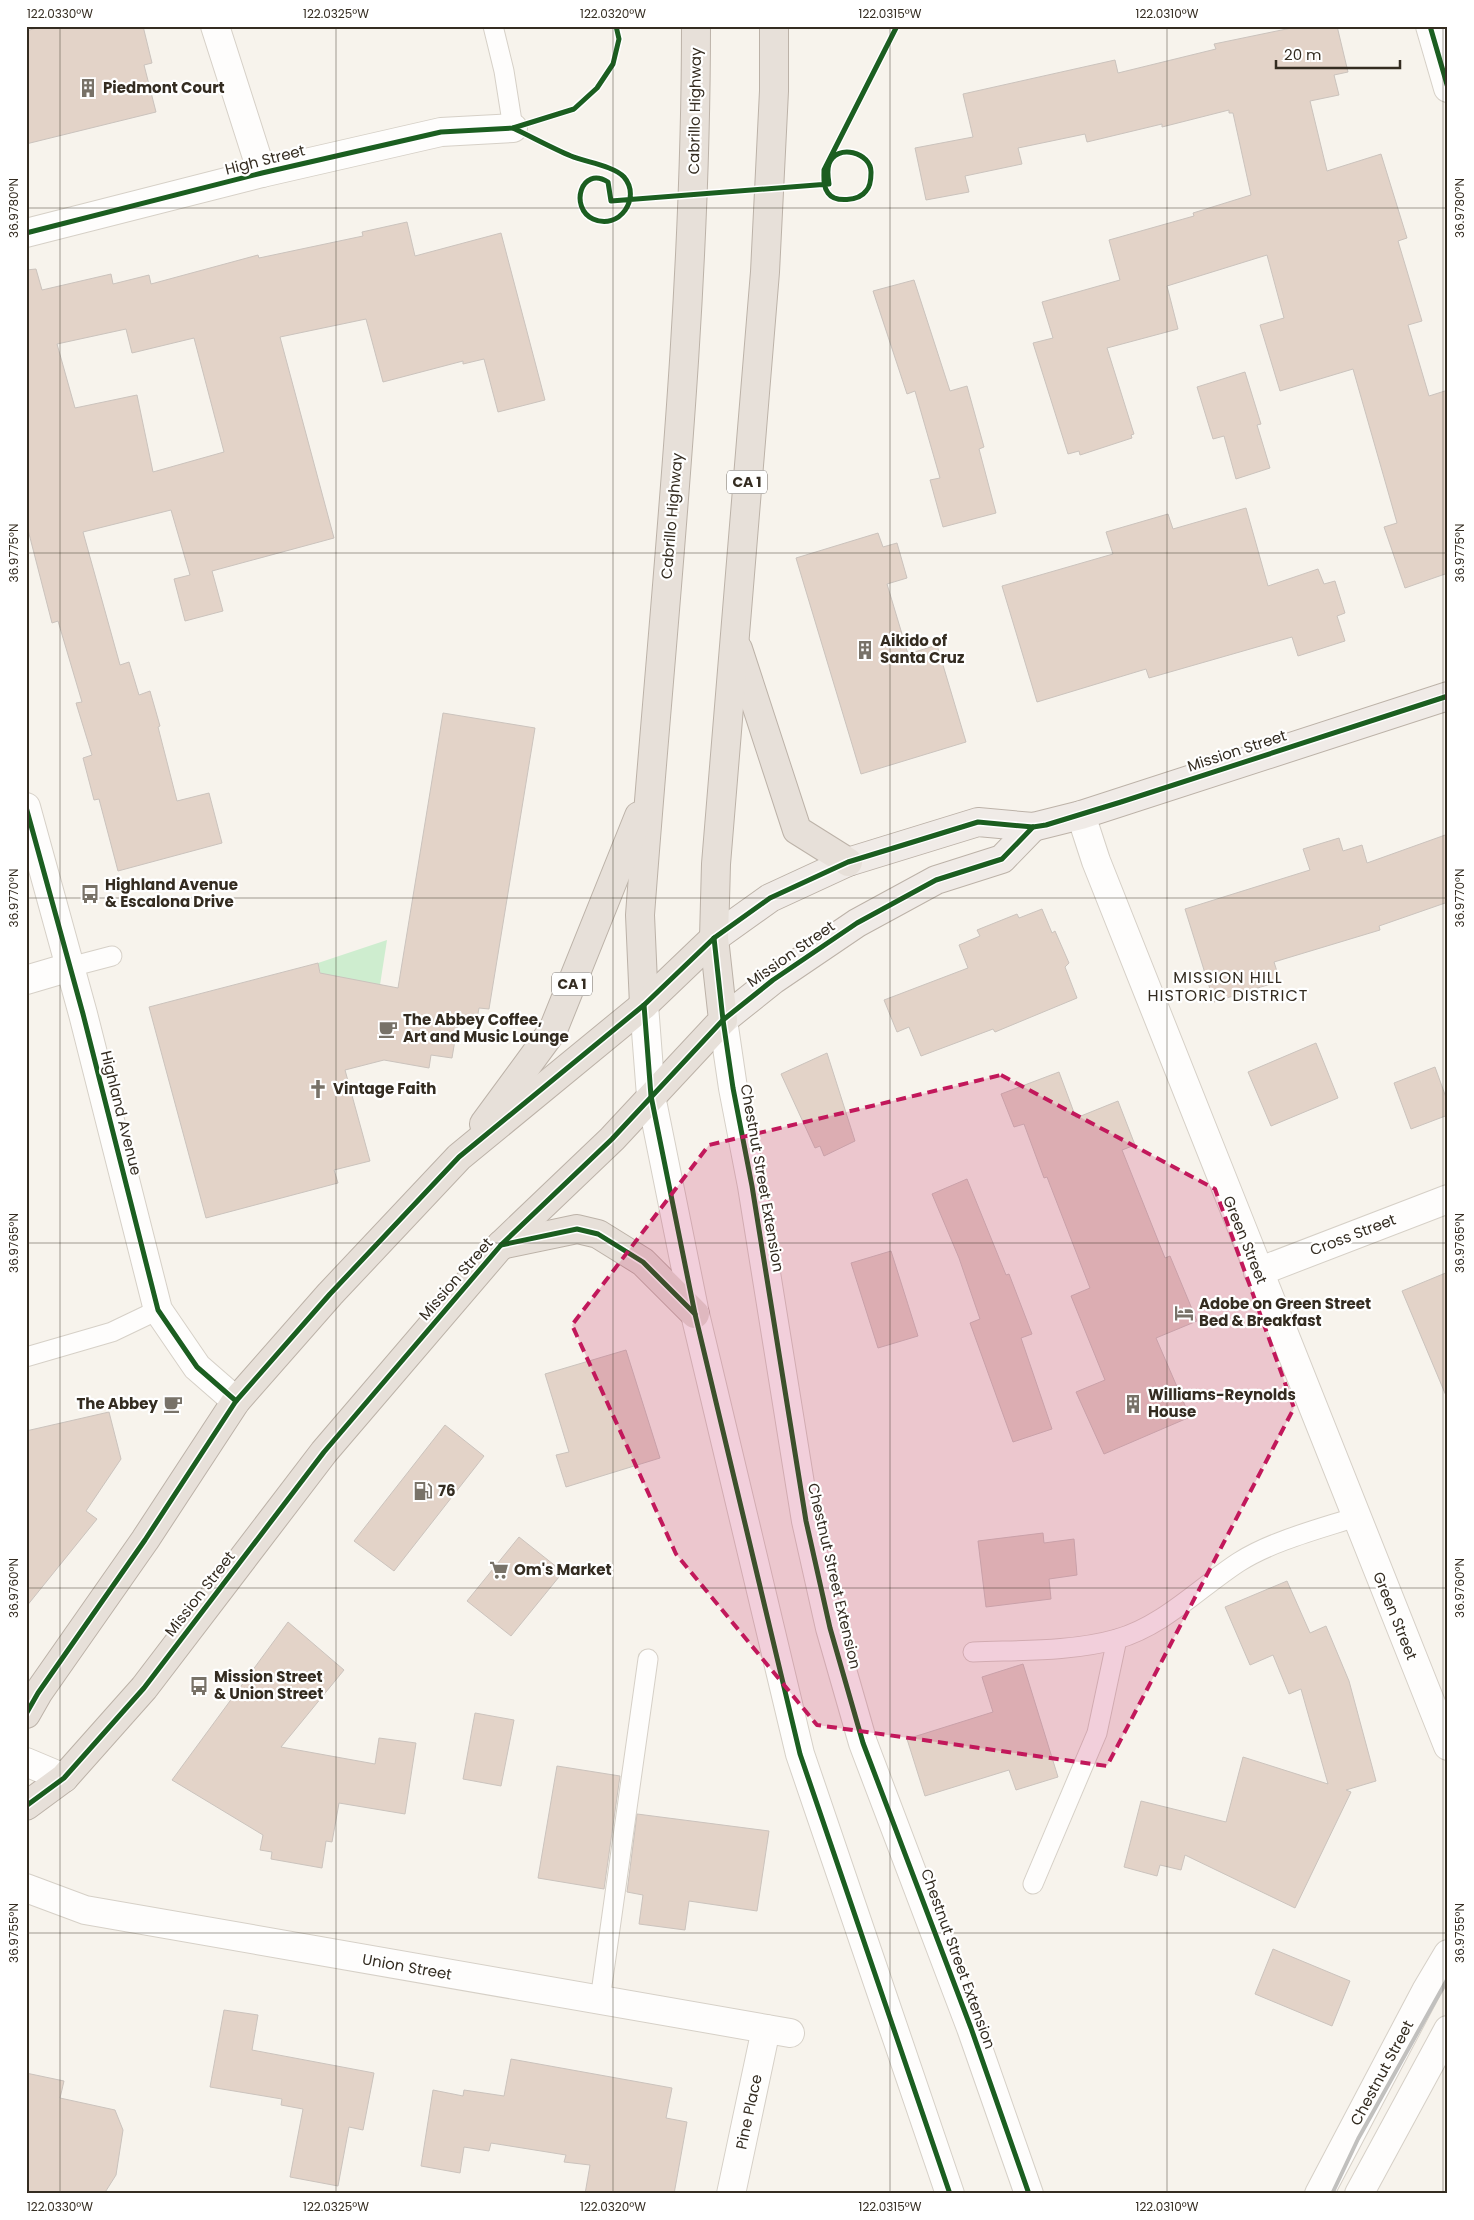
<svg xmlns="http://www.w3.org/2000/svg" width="1474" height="2220" font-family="Poppins,sans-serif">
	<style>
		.green { fill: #ceedcf }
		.building { fill: #e3d3c8; stroke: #cbc3bd; fill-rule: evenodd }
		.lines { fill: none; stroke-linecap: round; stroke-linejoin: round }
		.lane-casing { stroke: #d6d0c7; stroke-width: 21 }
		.street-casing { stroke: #d6d0c7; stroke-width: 30 }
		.secondary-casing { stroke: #d6d0c7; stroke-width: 30 }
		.primary-casing { stroke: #bcb2a8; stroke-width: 30 }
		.highway-casing { stroke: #bcb2a8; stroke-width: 30 }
		.lane { stroke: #fefdfc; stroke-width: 19 }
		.street { stroke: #fefdfc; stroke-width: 28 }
		.secondary { stroke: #fefdfc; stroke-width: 28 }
		.primary { stroke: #f0ebe7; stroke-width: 28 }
		.highway { stroke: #e7e0d9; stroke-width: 28 }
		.rail { stroke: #c1c0be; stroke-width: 4 }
		.cycleway-casing { stroke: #fff; stroke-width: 8 }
		.cycleway { stroke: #1b5e20; stroke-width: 5 }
		.marked { fill: #c2185b; fill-opacity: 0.2; stroke: #c2185b; stroke-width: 4; stroke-dasharray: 10 6; stroke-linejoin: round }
		.ticks { fill: none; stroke: #342c21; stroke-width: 1; stroke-opacity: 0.45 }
		.labels { text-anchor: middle; stroke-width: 4.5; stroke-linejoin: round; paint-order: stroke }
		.shield { fill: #fff; stroke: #716b64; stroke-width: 1 }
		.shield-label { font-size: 14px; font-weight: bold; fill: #342c21 }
		.poi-label { font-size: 15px; font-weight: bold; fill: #342c21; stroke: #fff; text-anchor: start }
		.street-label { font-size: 15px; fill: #342c21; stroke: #fff }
		.neighbourhood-label { font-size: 16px; letter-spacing: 1px; fill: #342c21; stroke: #fff }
		.neatline { fill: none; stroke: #342c21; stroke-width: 2 }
		.ticks-label { font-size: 12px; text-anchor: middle; fill: #342c21 }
	</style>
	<rect width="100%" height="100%" fill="#f7f3ec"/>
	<polygon class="green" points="387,940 380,985 333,1022 318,963"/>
	<g class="building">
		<polygon points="44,26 143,26 152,63 144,65 156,112 26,144 26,31"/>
		<polygon points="1301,26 1337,26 1348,72 1334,75 1339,95 1310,101 1327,171 1381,154 1407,238 1398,241 1422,321 1408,325 1429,396 1448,390 1448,573 1405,588 1384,527 1397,523 1353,369 1280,391 1260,325 1284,318 1267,255 1167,286 1178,329 1107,348 1134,434 1131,435 1132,438 1080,455 1079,451 1068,454 1033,343 1053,338 1042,302 1120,280 1109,240 1194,216 1193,213 1251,195 1233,113 1229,113 1229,110 1162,127 1162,124 1087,142 1085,134 1018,148 1022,164 965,176 969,192 926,200 915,148 973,137 963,94 1115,60 1118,73 1216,49 1214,44"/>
		<path d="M 407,222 L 415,256 L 501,233 L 545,400 L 498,412 L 484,359 L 463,364 L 463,361 L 383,382 L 366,319 L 280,337 L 334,538 L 212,571 L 223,611 L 185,621 L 174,579 L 190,575 L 171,510 L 83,532 L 120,665 L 129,662 L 139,695 L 150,691 L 160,726 L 158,727 L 177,801 L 209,793 L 222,843 L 118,871 L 99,799 L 94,800 L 83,758 L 92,755 L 76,703 L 82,702 L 58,621 L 52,623 L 26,522 L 26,270 L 36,269 L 42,290 L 111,274 L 113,284 L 149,275 L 151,284 L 258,255 L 259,258 L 363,236 L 362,232 ZM 126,329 L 132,353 L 194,338 L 224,452 L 153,472 L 137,395 L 75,408 L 57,344 Z"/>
		<polygon points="914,280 950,391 967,386 984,447 979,449 996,513 943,527 930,480 940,478 915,391 907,394 873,291"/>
		<polygon points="1245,372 1261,424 1257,425 1270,468 1236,479 1224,436 1213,439 1197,387"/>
		<polygon points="1246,508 1268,586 1318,569 1324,584 1335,581 1345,613 1337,616 1345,641 1298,656 1292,637 1149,678 1146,669 1037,702 1002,586 1113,554 1106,532 1168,514 1173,529"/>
		<polygon points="878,533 883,547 897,543 907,578 887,584 908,654 937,645 966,742 861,774 796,558"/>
		<polygon points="443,713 535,728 489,1009 479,1008 476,1025 458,1022 452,1058 431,1055 429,1068 384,1060 345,1070 370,1161 334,1170 338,1183 206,1218 149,1007 318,963 320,973 398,988"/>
		<polygon points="1448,834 1448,902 1379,926 1380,930 1274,962 1280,981 1214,1002 1185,909 1310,870 1303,849 1339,838 1343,851 1362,845 1367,863"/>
		<polygon points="1042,909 1052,933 1055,931 1069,963 1065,967 1077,998 995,1032 993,1029 921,1056 909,1027 897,1032 884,1000 968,968 959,945 980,936 977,930 1017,914 1019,918"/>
		<polygon points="1316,1043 1338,1098 1271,1126 1248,1072"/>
		<polygon points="827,1053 855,1141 824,1156 820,1146 815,1148 781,1074"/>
		<polygon points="1435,1067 1448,1103 1448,1115 1411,1129 1394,1083"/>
		<polygon points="1059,1072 1076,1118 1118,1101 1135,1145 1122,1150 1165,1258 1170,1256 1197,1321 1156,1338 1190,1417 1104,1454 1076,1392 1105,1380 1071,1296 1090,1288 1047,1177 1044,1178 1024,1124 1014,1127 1001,1094"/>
		<polygon points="967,1179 1006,1275 1009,1274 1032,1334 1021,1338 1052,1429 1013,1442 970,1323 980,1319 959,1258 932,1194"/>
		<polygon points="891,1251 918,1336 878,1348 851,1263"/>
		<polygon points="1448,1272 1448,1398 1447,1398 1402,1291"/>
		<polygon points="626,1350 660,1458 566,1487 556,1455 569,1452 545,1374"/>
		<polygon points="109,1412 121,1459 86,1511 97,1519 26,1607 26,1431"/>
		<polygon points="445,1425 484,1456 394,1571 354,1541"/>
		<polygon points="1043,1533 1044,1543 1074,1539 1077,1575 1049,1579 1051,1599 986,1607 978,1541"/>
		<polygon points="519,1537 563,1572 511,1636 467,1601"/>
		<polygon points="1287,1581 1310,1633 1326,1626 1349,1681 1376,1781 1346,1790 1351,1792 1295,1908 1185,1855 1181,1870 1160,1865 1157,1876 1124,1867 1141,1801 1226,1822 1243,1757 1328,1784 1301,1689 1289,1694 1273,1655 1250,1665 1225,1607"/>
		<polygon points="288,1622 344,1670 281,1747 375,1764 379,1738 416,1743 405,1814 339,1803 332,1842 326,1841 322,1868 271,1859 272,1852 260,1850 263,1835 172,1780"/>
		<polygon points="1023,1664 1058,1777 1016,1790 1009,1770 925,1796 907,1739 993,1712 982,1677"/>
		<polygon points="475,1713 514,1720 501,1786 463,1779"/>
		<polygon points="557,1766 620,1776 604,1889 538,1878"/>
		<polygon points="637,1814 769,1831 757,1911 689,1901 685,1930 639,1924 643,1895 627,1892"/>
		<polygon points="1273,1949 1350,1981 1332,2026 1255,1994"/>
		<polygon points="224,2010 258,2015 252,2050 374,2073 363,2130 349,2127 338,2186 290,2177 303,2109 281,2105 282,2099 210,2087"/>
		<polygon points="511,2059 672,2088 666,2118 687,2122 674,2194 585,2194 590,2165 564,2162 566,2155 491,2143 489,2151 464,2147 460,2173 421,2166 433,2090 463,2096 464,2090 504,2096"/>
		<polygon points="26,2073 64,2081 60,2098 115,2110 123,2130 116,2175 104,2194 26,2194"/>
	</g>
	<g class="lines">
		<g class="lane-casing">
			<g id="lane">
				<polyline points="493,26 504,71 513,128"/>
				<polyline points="70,967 112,956"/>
				<polyline points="26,1357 112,1332 158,1310"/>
				<path d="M 973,1652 C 1020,1650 1071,1652 1117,1639 C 1163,1626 1199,1588 1239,1562 C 1272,1541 1319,1529 1356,1517"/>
				<polyline points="1033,1884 1097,1733 1117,1639"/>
				<polyline points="600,2000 648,1659"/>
			</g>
		</g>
		<g class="street-casing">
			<g id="street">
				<polyline points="215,26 262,173"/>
				<polyline points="1430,26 1448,88"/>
				<polyline points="26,233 262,173 441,132 513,128"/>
				<polyline points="1081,815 1096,861 1448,1746"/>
				<polyline points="1258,1272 1448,1199"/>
				<polyline points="26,1888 85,1910 790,2033"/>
				<polyline points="731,2194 766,2029"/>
				<polyline points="1319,2194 1426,1991 1448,1954"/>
				<polyline points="1359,2194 1448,2030"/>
			</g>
		</g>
		<g class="secondary-casing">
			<g id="secondary">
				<polyline points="26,807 83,1014 158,1310 197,1367 236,1401"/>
				<polyline points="26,980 70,967"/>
				<polyline points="644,1005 651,1096 695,1314 800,1754 950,2194"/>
				<polyline points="723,1020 733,1088 752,1186 806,1521 830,1628 863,1743 971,2028 1029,2194"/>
				<polyline points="26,1762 64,1778"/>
			</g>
		</g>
		<g class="primary-casing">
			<g id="primary">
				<polyline points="714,938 770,898 848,862 978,822 1033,827 1081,815 1448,696"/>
				<polyline points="723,1020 773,980 857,923 936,880 1002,859 1033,827"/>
			</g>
		</g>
		<g class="highway-casing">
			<g id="highway">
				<polyline points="738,649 797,830 848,862"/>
				<path d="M 644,1005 L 640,915 C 662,619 696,323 696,26"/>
				<polyline points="484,1124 553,1030 639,816"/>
				<polyline points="501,1245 577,1229 598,1234 643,1262 695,1314"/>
				<polyline points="26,1714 38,1693 145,1540 236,1401 330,1294 459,1157 644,1005 714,938"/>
				<polyline points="26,1806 64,1778 144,1688 324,1452 501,1245 612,1139 723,1020 714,938 716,864 765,272 774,91 774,26"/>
			</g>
		</g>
		<use href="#lane" class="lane"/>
		<use href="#street" class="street"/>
		<use href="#secondary" class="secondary"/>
		<use href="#primary" class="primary"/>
		<use href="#highway" class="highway"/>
		<polyline class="rail" points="1332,2194 1358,2139 1448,1978"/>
		<g class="cycleway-casing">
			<g id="cycleway">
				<polyline points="1430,26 1448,88"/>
				<path d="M 513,128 C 532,137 552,148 571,156 C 585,162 614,166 624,177 C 642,198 619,231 593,219 C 569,208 581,165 608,182 L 611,201 L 829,184 C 828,178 827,170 829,164 C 836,143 872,152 871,173 C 871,178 870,187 866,191 C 859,201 835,203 828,193 C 823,186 824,178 824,170 L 897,26"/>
				<polyline points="26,233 262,173 441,132 513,128 574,109 597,88 613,64 619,39 616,26"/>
				<polyline points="26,807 83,1014 158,1310 197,1367 236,1401"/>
				<polyline points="714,938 723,1020 733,1088 752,1186 806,1521 830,1628 863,1743 971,2028 1029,2194"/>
				<polyline points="644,1005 651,1096 695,1314 800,1754 950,2194"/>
				<polyline points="501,1245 577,1229 598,1234 643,1262 695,1314"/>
				<polyline points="26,1714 38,1693 145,1540 236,1401 330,1294 459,1157 644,1005 714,938 770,898 848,862 978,822 1033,827 1046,825 1121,802 1448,696"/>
				<polyline points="26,1806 64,1778 144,1688 324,1452 501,1245 612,1139 723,1020 773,980 857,923 936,880 1002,859 1033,827"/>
			</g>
		</g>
		<use href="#cycleway" class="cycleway"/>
	</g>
	<path class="marked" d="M 1001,1075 L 1215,1189 L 1294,1408 L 1107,1766 L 817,1725 L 676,1554 L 572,1325 L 709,1145 Z"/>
	<path class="ticks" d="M 60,26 L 60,2194M 336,26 L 336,2194M 613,26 L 613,2194M 890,26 L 890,2194M 1167,26 L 1167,2194M 1443,26 L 1443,2194M 26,208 L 1448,208M 26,553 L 1448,553M 26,898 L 1448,898M 26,1243 L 1448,1243M 26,1588 L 1448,1588M 26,1933 L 1448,1933"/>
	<defs>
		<g id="building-bare" transform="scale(1.5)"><path d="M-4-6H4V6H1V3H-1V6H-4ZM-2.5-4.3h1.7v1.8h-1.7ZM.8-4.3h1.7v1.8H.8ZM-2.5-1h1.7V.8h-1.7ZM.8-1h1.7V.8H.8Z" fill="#787268" stroke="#fff" stroke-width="2.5" paint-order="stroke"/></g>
		<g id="bus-bare" transform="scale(1.5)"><path d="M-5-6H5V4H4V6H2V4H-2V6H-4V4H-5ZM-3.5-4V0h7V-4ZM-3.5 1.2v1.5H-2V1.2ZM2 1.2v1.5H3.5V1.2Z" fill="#787268" stroke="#fff" stroke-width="2.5" paint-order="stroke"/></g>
		<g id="cafe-bare" transform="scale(1.5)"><path d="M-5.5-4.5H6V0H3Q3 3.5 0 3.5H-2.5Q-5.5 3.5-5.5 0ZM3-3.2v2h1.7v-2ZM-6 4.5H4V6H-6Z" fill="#787268" stroke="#fff" stroke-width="2.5" paint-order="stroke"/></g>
		<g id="church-bare" transform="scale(1.5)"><path d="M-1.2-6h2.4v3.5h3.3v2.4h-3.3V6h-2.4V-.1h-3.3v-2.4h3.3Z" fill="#787268" stroke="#fff" stroke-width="2.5" paint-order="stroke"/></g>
		<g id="hotel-bare" transform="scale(1.5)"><path d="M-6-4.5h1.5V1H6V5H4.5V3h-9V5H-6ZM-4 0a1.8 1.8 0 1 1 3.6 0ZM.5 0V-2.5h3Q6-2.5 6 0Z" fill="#787268" stroke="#fff" stroke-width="2.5" paint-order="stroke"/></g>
		<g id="fuel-bare" transform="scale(1.5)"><path d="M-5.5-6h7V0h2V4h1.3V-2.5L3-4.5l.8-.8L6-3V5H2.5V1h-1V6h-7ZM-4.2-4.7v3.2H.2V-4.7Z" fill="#787268" stroke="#fff" stroke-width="2.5" paint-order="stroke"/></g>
		<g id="supermarket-bare" transform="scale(1.5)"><path d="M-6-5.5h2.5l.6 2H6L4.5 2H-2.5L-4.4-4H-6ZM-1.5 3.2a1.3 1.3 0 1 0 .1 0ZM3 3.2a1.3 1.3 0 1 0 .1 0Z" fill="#787268" stroke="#fff" stroke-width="2.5" paint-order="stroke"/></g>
	</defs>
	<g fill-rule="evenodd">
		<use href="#building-bare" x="88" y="88"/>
		<use href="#building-bare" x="865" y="650"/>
		<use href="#bus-bare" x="90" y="894"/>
		<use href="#cafe-bare" x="388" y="1029"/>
		<use href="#church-bare" x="318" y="1089"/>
		<use href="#hotel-bare" x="1184" y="1313"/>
		<use href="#cafe-bare" x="173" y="1404"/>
		<use href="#building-bare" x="1133" y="1404"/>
		<use href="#fuel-bare" x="423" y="1491"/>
		<use href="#supermarket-bare" x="499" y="1570"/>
		<use href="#bus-bare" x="199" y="1686"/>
	</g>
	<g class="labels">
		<g class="shield">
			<rect x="727" y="470.5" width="40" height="23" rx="4"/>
			<rect x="552" y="972.5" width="40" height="23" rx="4"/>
		</g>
		<g class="shield-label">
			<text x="747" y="487">CA 1</text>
			<text x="572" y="989">CA 1</text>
		</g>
		<g class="poi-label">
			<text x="103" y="93">Piedmont Court</text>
			<text x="880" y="646">Aikido of<tspan x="880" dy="17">Santa Cruz</tspan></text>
			<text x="105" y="890">Highland Avenue<tspan x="105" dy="17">&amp; Escalona Drive</tspan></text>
			<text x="403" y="1025">The Abbey Coffee,<tspan x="403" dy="17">Art and Music Lounge</tspan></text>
			<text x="333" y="1094">Vintage Faith</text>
			<text x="1199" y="1309">Adobe on Green Street<tspan x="1199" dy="17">Bed &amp; Breakfast</tspan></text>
			<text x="1148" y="1400">Williams-Reynolds<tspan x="1148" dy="17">House</tspan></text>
			<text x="158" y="1409" text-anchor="end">The Abbey</text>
			<text x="438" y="1496">76</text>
			<text x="514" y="1575">Om's Market</text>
			<text x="214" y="1682">Mission Street<tspan x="214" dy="17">&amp; Union Street</tspan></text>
		</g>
		<g class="street-label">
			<text transform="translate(695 111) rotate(-89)" y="5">Cabrillo Highway</text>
			<text transform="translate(265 160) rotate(-14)" y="5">High Street</text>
			<text transform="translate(672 516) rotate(-85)" y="5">Cabrillo Highway</text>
			<text transform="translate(1237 751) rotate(-18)" y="5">Mission Street</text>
			<text transform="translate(791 954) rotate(-35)" y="5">Mission Street</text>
			<text transform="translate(121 1113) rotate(76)" y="5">Highland Avenue</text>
			<text transform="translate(762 1178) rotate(80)" y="5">Chestnut Street Extension</text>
			<text transform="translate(1353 1235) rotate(-21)" y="5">Cross Street</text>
			<text transform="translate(1245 1240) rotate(68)" y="5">Green Street</text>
			<text transform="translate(456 1279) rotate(-49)" y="5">Mission Street</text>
			<text transform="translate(834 1576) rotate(77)" y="5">Chestnut Street Extension</text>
			<text transform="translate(200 1594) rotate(-52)" y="5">Mission Street</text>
			<text transform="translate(1395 1616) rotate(68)" y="5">Green Street</text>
			<text transform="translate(958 1959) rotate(70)" y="5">Chestnut Street Extension</text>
			<text transform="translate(407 1967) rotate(10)" y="5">Union Street</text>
			<text transform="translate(1382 2073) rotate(-62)" y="5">Chestnut Street</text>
			<text transform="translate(749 2112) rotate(-78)" y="5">Pine Place</text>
		</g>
		<g class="neighbourhood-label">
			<text x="1228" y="983">MISSION HILL<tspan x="1228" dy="18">HISTORIC DISTRICT</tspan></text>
		</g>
	</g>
	<rect width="1474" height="2220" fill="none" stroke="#ffffff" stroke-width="55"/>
	<path d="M1276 60v8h124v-8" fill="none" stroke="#342c21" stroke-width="2.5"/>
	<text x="1284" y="60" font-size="15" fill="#342c21" stroke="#ffffff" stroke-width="4" paint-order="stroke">20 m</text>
	<rect x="28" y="28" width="1418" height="2164" class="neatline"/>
	<g class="ticks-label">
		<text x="60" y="18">122.0330°W</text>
		<text x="336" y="18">122.0325°W</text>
		<text x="613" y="18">122.0320°W</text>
		<text x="890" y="18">122.0315°W</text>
		<text x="1167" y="18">122.0310°W</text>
		<text transform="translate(14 208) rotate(-90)" y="4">36.9780°N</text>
		<text transform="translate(1460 208) rotate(-90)" y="4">36.9780°N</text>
		<text transform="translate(14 553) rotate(-90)" y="4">36.9775°N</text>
		<text transform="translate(1460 553) rotate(-90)" y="4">36.9775°N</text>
		<text transform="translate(14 898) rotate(-90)" y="4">36.9770°N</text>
		<text transform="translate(1460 898) rotate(-90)" y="4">36.9770°N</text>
		<text transform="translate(14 1243) rotate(-90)" y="4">36.9765°N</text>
		<text transform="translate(1460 1243) rotate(-90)" y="4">36.9765°N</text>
		<text transform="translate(14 1588) rotate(-90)" y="4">36.9760°N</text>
		<text transform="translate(1460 1588) rotate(-90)" y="4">36.9760°N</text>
		<text transform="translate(14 1933) rotate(-90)" y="4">36.9755°N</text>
		<text transform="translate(1460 1933) rotate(-90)" y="4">36.9755°N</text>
		<text x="60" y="2211">122.0330°W</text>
		<text x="336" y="2211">122.0325°W</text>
		<text x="613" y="2211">122.0320°W</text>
		<text x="890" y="2211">122.0315°W</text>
		<text x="1167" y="2211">122.0310°W</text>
	</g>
</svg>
